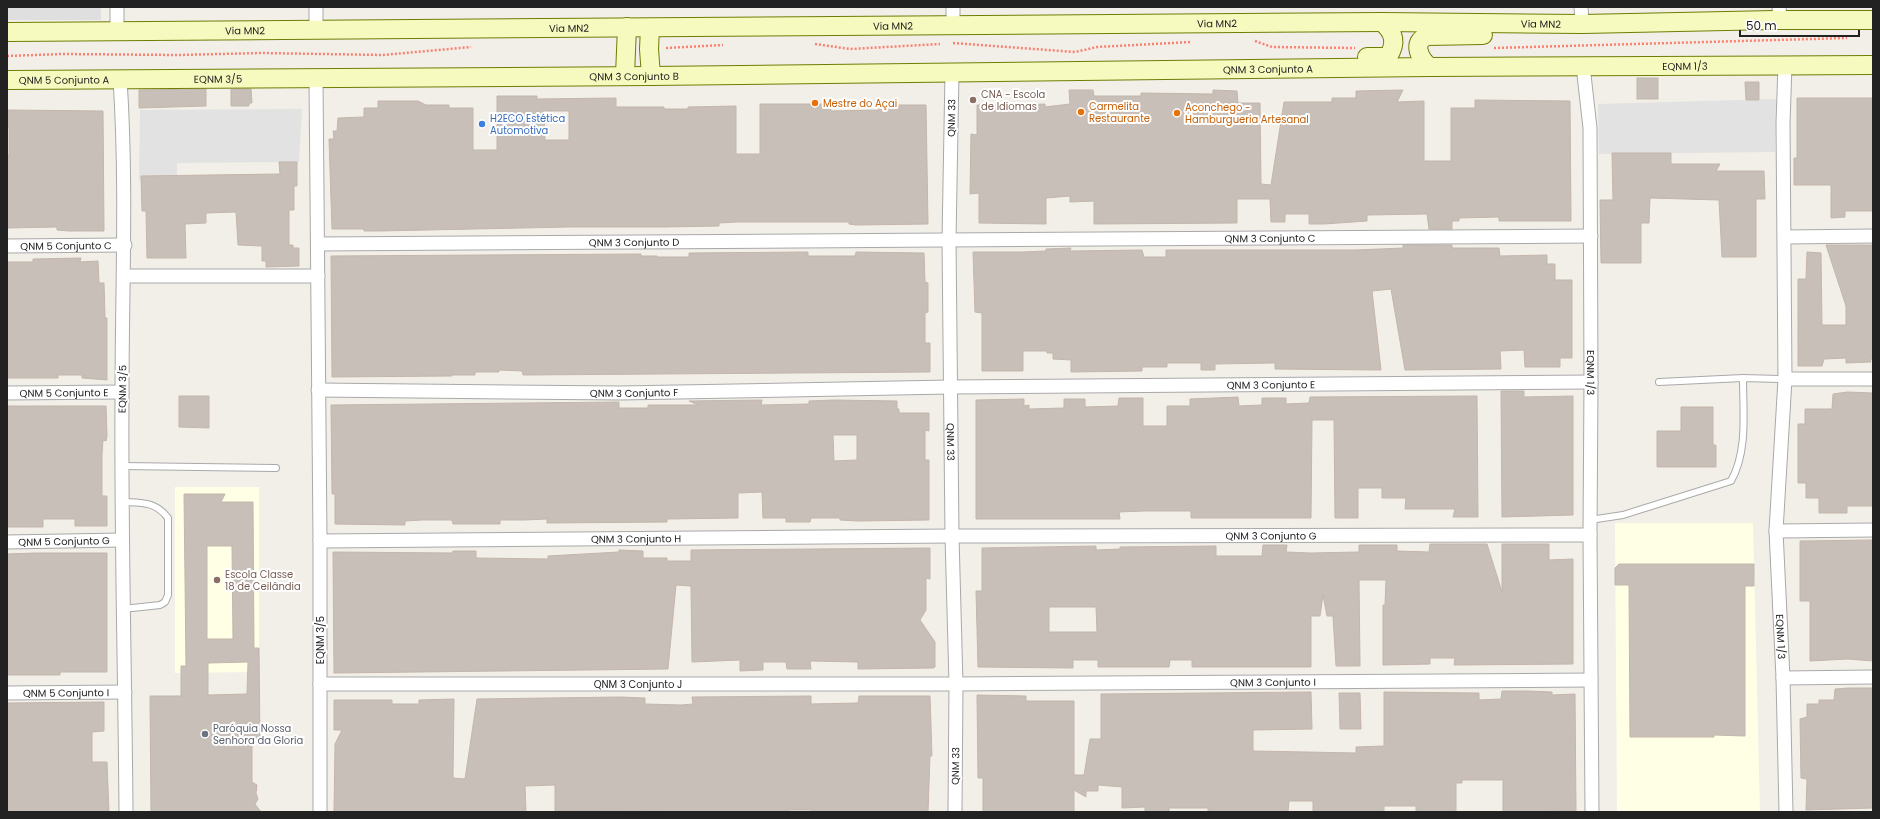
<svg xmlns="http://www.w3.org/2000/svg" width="1880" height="819" font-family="Poppins,sans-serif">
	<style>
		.residential { fill: #e0dfdf }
		.education { fill: #ffffe5 }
		.parking { fill: #e2e2e2 }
		.building { fill: #c7bfb8; stroke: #c4b6ab; fill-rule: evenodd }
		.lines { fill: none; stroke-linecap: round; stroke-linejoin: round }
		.lane-casing { stroke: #a9a9a9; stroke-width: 8 }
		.street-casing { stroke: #a9a9a9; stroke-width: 15 }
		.secondary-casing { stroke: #707d05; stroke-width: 20 }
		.path { stroke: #fa8072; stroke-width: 2.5; stroke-dasharray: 2 2; stroke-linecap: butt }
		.lane { stroke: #fff; stroke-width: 6 }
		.street { stroke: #fff; stroke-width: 13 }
		.secondary { stroke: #f7fabf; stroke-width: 18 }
		.education-dot { fill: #8d6e63; stroke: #fff; stroke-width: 1.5 }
		.food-dot { fill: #e8710a; stroke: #fff; stroke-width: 1.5 }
		.shop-dot { fill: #3f7fe0; stroke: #fff; stroke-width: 1.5 }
		.worship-dot { fill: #6b7280; stroke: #fff; stroke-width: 1.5 }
		.labels { text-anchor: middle; stroke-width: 4; stroke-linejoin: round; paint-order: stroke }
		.street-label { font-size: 10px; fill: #222; stroke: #fff }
		.education-label { font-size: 10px; fill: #785e54; stroke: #fff; text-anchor: start }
		.food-label { font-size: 10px; fill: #c56008; stroke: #fff; text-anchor: start }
		.shop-label { font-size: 10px; fill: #366cbe; stroke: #fff; text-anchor: start }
		.worship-label { font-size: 10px; fill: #5b616d; stroke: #fff; text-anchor: start }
	</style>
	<rect width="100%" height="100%" fill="#f2efe9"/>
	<rect class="residential" x="7" y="7" width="94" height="13"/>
	<g class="education">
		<polygon points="175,487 259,487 259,672 175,673"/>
		<polygon points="1615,523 1753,523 1760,812 1617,812"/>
	</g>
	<g class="parking">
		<polygon points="1776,99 1775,152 1599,154 1598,104"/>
		<polygon points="302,109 299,162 177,163 177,179 139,180 140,110"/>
	</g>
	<g class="building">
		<rect x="1637" y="78" width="21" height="21"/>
		<polygon points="1745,82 1759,82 1759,100 1746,100"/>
		<polygon points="206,89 206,106 139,108 139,90"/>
		<polygon points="231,89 251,89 252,103 249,103 249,106 231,106"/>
		<polygon points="1069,90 1093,90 1094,96 1141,96 1141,93 1213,94 1213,90 1237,91 1238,103 1260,103 1261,184 1271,185 1284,102 1332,102 1332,98 1356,98 1356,91 1403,90 1397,102 1424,101 1424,161 1451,161 1451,108 1475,108 1475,100 1570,101 1571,221 1499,221 1499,217 1459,218 1459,221 1452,221 1452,229 1429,229 1427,214 1367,215 1367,221 1324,224 1309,224 1309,214 1285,214 1285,222 1271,222 1270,199 1237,199 1237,223 1094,224 1094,201 1070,202 1070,196 1046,198 1046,224 979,223 979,193 970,194 971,134 977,135 977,105 996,105 996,107 1022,107 1022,105 1045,104 1045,107 1070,104"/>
		<path d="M 497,96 L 537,96 L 537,99 L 616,98 L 616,107 L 664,107 L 664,109 L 688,109 L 688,107 L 736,106 L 736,154 L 760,154 L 760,104 L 830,104 L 831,111 L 879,110 L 879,105 L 926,105 L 928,224 L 856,225 L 849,224 L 849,222 L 737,222 L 719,223 L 719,226 L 665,227 L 570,227 L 379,231 L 364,231 L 364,229 L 332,229 L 329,139 L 334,139 L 333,131 L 337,131 L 338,118 L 364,117 L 364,108 L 378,108 L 378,101 L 418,101 L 426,105 L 449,105 L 449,108 L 473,108 L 473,150 L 497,150 ZM 544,111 L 569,111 L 569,140 L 545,140 Z"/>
		<polygon points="1797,98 1873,98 1873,211 1845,211 1845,217 1831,218 1831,185 1794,185 1794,158 1797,158"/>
		<polygon points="7,110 103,111 104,231 69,231 57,230 57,227 7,228 7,155 9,155 9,127 7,127"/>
		<polygon points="1612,153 1671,153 1671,164 1720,164 1716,171 1764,171 1765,199 1756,199 1756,257 1722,257 1719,200 1650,198 1649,223 1641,223 1641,263 1601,263 1600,200 1613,200"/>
		<polygon points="279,162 297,162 297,186 294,186 294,210 289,210 289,245 293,245 293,248 299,248 299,266 266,267 266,261 262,261 262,246 238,245 236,212 206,213 206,223 185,224 186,258 147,258 146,211 142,211 141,176 280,174"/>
		<polygon points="1403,245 1452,245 1452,248 1499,248 1500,256 1547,255 1547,264 1555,264 1555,280 1572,280 1572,358 1560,358 1560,367 1525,367 1524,350 1500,351 1501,369 1405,370 1391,289 1372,291 1381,370 1275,369 1275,363 1215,364 1215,370 1201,370 1201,363 1167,363 1167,367 1142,367 1142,371 1071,372 1071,360 1053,359 1053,353 1047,353 1047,351 1023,351 1023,371 982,371 982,313 975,312 973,252 1023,252 1046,251 1046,249 1071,248 1070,251 1142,250 1144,257 1166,257 1166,250 1356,250 1403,248"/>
		<polygon points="1826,245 1873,245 1873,359 1870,359 1871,362 1846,363 1846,358 1824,359 1822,366 1798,366 1798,279 1806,279 1807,252 1821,253 1822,325 1846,325 1846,306"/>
		<polygon points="808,252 808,256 855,256 856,252 924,253 925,282 928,283 928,312 925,313 925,343 930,343 930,372 523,375 522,371 499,370 499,372 475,372 475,375 452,375 452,376 332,377 331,256 641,254 641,256 657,256 657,257 689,257 689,253"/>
		<polygon points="81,258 80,262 98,261 99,283 104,283 105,318 107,318 107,380 82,378 82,375 58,375 58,378 7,378 7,262 33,262 33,259"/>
		<polygon points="1501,391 1524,391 1524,397 1573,396 1573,515 1502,517"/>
		<polygon points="1847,392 1873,393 1873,506 1847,506 1847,513 1819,513 1819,498 1806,498 1806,483 1798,483 1798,424 1805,424 1805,409 1832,409 1833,394"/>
		<polygon points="179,396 209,396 209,428 179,427"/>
		<polygon points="1477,396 1478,517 1453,517 1455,509 1405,509 1406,498 1382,498 1382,488 1358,488 1358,518 1335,518 1334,420 1312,420 1311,518 1191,518 1191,511 1144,511 1119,512 1120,519 976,519 976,400 1024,399 1024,406 1029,405 1029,409 1064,408 1064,399 1085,399 1085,407 1118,406 1119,398 1143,398 1143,426 1167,426 1167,406 1190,406 1190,399 1238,397 1239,406 1262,405 1262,398 1286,398 1286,404 1309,403 1310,397"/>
		<path d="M 762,400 L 761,405 L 809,404 L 809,401 L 834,400 L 897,401 L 897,409 L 899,409 L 899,413 L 929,413 L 929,431 L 925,430 L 925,460 L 929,460 L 929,520 L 858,521 L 840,520 L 840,518 L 811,518 L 810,522 L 786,522 L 786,518 L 763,518 L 762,492 L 738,493 L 738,518 L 667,519 L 667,522 L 547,523 L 547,519 L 524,520 L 500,520 L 500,524 L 453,524 L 452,520 L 422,520 L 405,521 L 405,525 L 335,524 L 335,494 L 332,494 L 331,405 L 619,402 L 619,408 L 648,408 L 648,405 L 698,405 L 689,401 ZM 833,435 L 857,435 L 857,460 L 834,461 Z"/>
		<polygon points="7,406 106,406 107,436 106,441 103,440 102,454 102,496 107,496 107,526 75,526 75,519 43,519 43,527 7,527"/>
		<polygon points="1681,407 1713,407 1713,445 1716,445 1716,467 1657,467 1657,431 1681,431"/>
		<path d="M 184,494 L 225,494 L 221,502 L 253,502 L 254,648 L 259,648 L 260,742 L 252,742 L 252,782 L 257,785 L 256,793 L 258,799 L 255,804 L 261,812 L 151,812 L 150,696 L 181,696 L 181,666 L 186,666 ZM 207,546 L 232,546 L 233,639 L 207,639 ZM 248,662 L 247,694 L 208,695 L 208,663 Z"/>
		<polygon points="1873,540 1873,661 1848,659 1810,661 1810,601 1800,601 1800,541"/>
		<path d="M 1430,544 L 1487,544 L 1502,592 L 1502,544 L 1549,544 L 1549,560 L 1573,559 L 1573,664 L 1454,665 L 1455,658 L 1430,658 L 1430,664 L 1383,665 L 1383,605 L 1385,605 L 1386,580 L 1359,580 L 1360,666 L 1336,666 L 1333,616 L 1327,616 L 1323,595 L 1320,616 L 1311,616 L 1311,667 L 1192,667 L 1192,660 L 1170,660 L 1169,667 L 1098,667 L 1098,660 L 1073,660 L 1073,668 L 978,667 L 976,591 L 982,591 L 982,548 L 1096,546 L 1096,550 L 1120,549 L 1120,547 L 1216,546 L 1216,556 L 1262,556 L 1263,545 L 1287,545 L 1286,552 L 1311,553 L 1359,552 L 1359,545 L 1397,545 L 1397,551 L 1429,552 ZM 1049,607 L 1096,607 L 1097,632 L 1049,632 Z"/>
		<polygon points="930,548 930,579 926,578 926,610 920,620 935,642 935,667 933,668 858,669 858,662 810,661 811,669 787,669 786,662 763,662 763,670 740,671 740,660 692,662 691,586 676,585 668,669 334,673 333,552 452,553 453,551 476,551 476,558 548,559 548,556 619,552 619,550 643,551 643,558 667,558 667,561 691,561 691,550"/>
		<polygon points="35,553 107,553 107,672 60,672 60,675 7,675 7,554"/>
		<polygon points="1619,564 1754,564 1754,586 1745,586 1745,736 1714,735 1714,737 1630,737 1629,585 1615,585 1615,568"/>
		<polygon points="1849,688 1873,688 1873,808 1806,810 1807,779 1801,778 1800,719 1807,717 1807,704 1819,704 1819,700 1834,700 1835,689"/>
		<polygon points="1502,691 1527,691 1552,692 1552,695 1575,694 1576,811 1503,812 1503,780 1462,780 1462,783 1456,783 1456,812 1416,812 1416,806 1384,806 1384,812 1313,812 1313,801 1289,801 1288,812 1208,812 1208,808 1169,808 1169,812 1145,812 1145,807 1122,808 1122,787 1098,785 1098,791 1086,791 1086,797 1074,790 1074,812 983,812 983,778 978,778 977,695 1026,696 1026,701 1074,701 1074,775 1084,775 1090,739 1101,739 1101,694 1311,692 1312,729 1253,730 1253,751 1356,753 1356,747 1384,746 1384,692 1479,693 1479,700 1501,699"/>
		<polygon points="1339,693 1360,693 1361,729 1340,729"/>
		<polygon points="811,696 811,704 858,703 859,696 930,696 932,756 930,756 928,812 812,812 812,810 788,810 788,812 555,811 555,785 525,786 526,812 334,812 335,744 342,730 334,730 334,700 392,700 392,704 419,704 419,700 454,699 453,778 465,779 477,699 620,697 645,698 645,704 681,705 693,704 692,697"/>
		<polygon points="104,702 104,731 92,732 92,762 107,762 109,812 7,812 7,703"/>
	</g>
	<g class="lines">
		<g class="lane-casing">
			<g id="lane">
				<polyline points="1659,382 1743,378"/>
				<polyline points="122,466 276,468"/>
				<path d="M 122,502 C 142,503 155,501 168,518 L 168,595 L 165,602 L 160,605 L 123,609"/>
				<path d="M 1590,520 L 1623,515 L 1731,481 C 1748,451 1743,412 1743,378 L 1785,379"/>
			</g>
		</g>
		<g class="street-casing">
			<g id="street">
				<polyline points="117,7 117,32"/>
				<polyline points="316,7 316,31"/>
				<polyline points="953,7 953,27"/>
				<polyline points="1581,7 1582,24"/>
				<polyline points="1779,7 1780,20"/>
				<path id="s1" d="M 1785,65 L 1783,123 L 1785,379 L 1776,531 L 1783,678 L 1786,812"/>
				<path id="s2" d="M 1583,66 L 1590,128 L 1591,382 L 1590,535 L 1592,812"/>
				<path id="s3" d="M 952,72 L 949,240 L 952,536 L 956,684 L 955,812"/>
				<path d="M 120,79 C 127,185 122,289 122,395 C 121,534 125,673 126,812"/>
				<polyline points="316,79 320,541 320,812"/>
				<polyline points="1786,237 1873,236"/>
				<path id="s4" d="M 318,244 L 1591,236"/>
				<path id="s5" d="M 7,246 L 125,245"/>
				<polyline points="124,276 318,276"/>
				<polyline points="1785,379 1873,379"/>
				<path id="s6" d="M 318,390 L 620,393 L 950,387 L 1591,382"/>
				<path id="s7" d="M 7,393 L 122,392"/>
				<polyline points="1776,531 1873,530"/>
				<path id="s8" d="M 320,541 L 952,536 L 1590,535"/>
				<path id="s9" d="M 7,542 L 122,540"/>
				<polyline points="1783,678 1873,677"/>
				<path id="s10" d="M 320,684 L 956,684 L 1591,680"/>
				<path id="s11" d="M 7,693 L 125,692"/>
			</g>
		</g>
		<g class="secondary-casing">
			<g id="secondary">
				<polyline points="650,28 649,49 651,76"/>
				<path id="s12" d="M 7,32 L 1382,22 L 1582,24 L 1774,20 L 1873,20"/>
				<path d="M 1367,57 L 1388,57 C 1397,43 1394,32 1382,22"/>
				<path d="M 1430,67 C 1420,60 1411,42 1427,36 L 1483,35"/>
				<polyline points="625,75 627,27"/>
				<path id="s13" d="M 7,80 L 651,76 L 1430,67 L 1873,65"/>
			</g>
		</g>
		<g class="path">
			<polyline points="1255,41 1272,47 1355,48"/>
			<polyline points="953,43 1075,52 1097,47 1191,42"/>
			<polyline points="815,44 850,49 940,44"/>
			<polyline points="666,48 723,45"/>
			<polyline points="1494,48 1847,38"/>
			<polyline points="7,56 62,54 178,55 262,53 383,55 471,47"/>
		</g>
		<use href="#lane" class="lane"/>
		<use href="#street" class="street"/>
		<use href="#secondary" class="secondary"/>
	</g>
	<g class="education-dot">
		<circle cx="973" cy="100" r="4"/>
		<circle cx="217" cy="580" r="4"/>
	</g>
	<g class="food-dot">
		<circle cx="815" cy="103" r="4"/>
		<circle cx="1081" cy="112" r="4"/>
		<circle cx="1177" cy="113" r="4"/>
	</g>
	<circle class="shop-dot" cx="482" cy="124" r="4"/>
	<circle class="worship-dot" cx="205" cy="734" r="4"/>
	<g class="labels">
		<g class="street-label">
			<text dy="4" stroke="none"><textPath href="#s12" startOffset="1210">Via MN2</textPath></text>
			<text dy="4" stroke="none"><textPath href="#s12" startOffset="1534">Via MN2</textPath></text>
			<text dy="4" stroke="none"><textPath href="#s12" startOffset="886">Via MN2</textPath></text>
			<text dy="4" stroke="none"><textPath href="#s12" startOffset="562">Via MN2</textPath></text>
			<text dy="4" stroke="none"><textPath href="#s12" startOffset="238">Via MN2</textPath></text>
			<text dy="4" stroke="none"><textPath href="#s13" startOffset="1678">EQNM 1/3</textPath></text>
			<text dy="4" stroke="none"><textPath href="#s13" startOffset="1261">QNM 3 Conjunto A</textPath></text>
			<text dy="4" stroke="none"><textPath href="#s13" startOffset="627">QNM 3 Conjunto B</textPath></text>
			<text dy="4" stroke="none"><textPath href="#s13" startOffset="57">QNM 5 Conjunto A</textPath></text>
			<text dy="4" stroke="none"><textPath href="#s13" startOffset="211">EQNM 3/5</textPath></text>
			<text transform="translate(951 118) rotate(-89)" y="4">QNM 33</text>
			<text dy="4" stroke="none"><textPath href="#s4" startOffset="952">QNM 3 Conjunto C</textPath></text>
			<text dy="4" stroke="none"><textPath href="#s4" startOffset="316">QNM 3 Conjunto D</textPath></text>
			<text dy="4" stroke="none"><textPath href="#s5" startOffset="59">QNM 5 Conjunto C</textPath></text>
			<text dy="4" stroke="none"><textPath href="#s2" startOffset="307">EQNM 1/3</textPath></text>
			<text dy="4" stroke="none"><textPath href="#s6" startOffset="953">QNM 3 Conjunto E</textPath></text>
			<text transform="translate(122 389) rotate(-89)" y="4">EQNM 3/5</text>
			<text dy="4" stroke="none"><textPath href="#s6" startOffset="316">QNM 3 Conjunto F</textPath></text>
			<text dy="4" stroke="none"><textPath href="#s7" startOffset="57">QNM 5 Conjunto E</textPath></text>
			<text dy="4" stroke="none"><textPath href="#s3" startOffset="370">QNM 33</textPath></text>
			<text dy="4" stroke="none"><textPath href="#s8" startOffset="951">QNM 3 Conjunto G</textPath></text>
			<text dy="4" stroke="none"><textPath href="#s8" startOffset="316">QNM 3 Conjunto H</textPath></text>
			<text dy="4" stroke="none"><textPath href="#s9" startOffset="57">QNM 5 Conjunto G</textPath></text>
			<text dy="4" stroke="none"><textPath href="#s1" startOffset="572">EQNM 1/3</textPath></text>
			<text transform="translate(320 640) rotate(-90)" y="4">EQNM 3/5</text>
			<text dy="4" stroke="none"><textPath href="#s10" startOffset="953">QNM 3 Conjunto I</textPath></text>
			<text dy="4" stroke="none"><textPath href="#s10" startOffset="318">QNM 3 Conjunto J</textPath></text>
			<text dy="4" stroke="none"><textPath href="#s11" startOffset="59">QNM 5 Conjunto I</textPath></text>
			<text transform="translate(955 766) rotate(-89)" y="4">QNM 33</text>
		</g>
		<g class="education-label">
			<text x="981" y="98">CNA - Escola<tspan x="981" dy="12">de Idiomas</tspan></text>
			<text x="225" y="578">Escola Classe<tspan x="225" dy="12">18 de Ceilândia</tspan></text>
		</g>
		<g class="food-label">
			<text x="823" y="107">Mestre do Açai</text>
			<text x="1089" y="110">Carmelita<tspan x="1089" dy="12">Restaurante</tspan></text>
			<text x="1185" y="111">Aconchego -<tspan x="1185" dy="12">Hamburgueria Artesanal</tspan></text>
		</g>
		<g class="shop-label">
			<text x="490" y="122">H2ECO Estética<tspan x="490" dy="12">Automotiva</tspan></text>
		</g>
		<g class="worship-label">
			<text x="213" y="732">Paróquia Nossa<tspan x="213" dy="12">Senhora da Gloria</tspan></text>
		</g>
	</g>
	<rect width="1880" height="819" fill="none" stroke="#222222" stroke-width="16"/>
	<path d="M1740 30v6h119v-6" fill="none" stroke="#222222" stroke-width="2"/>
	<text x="1746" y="30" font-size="12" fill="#222222" stroke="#ffffff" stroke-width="3" paint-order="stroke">50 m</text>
</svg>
